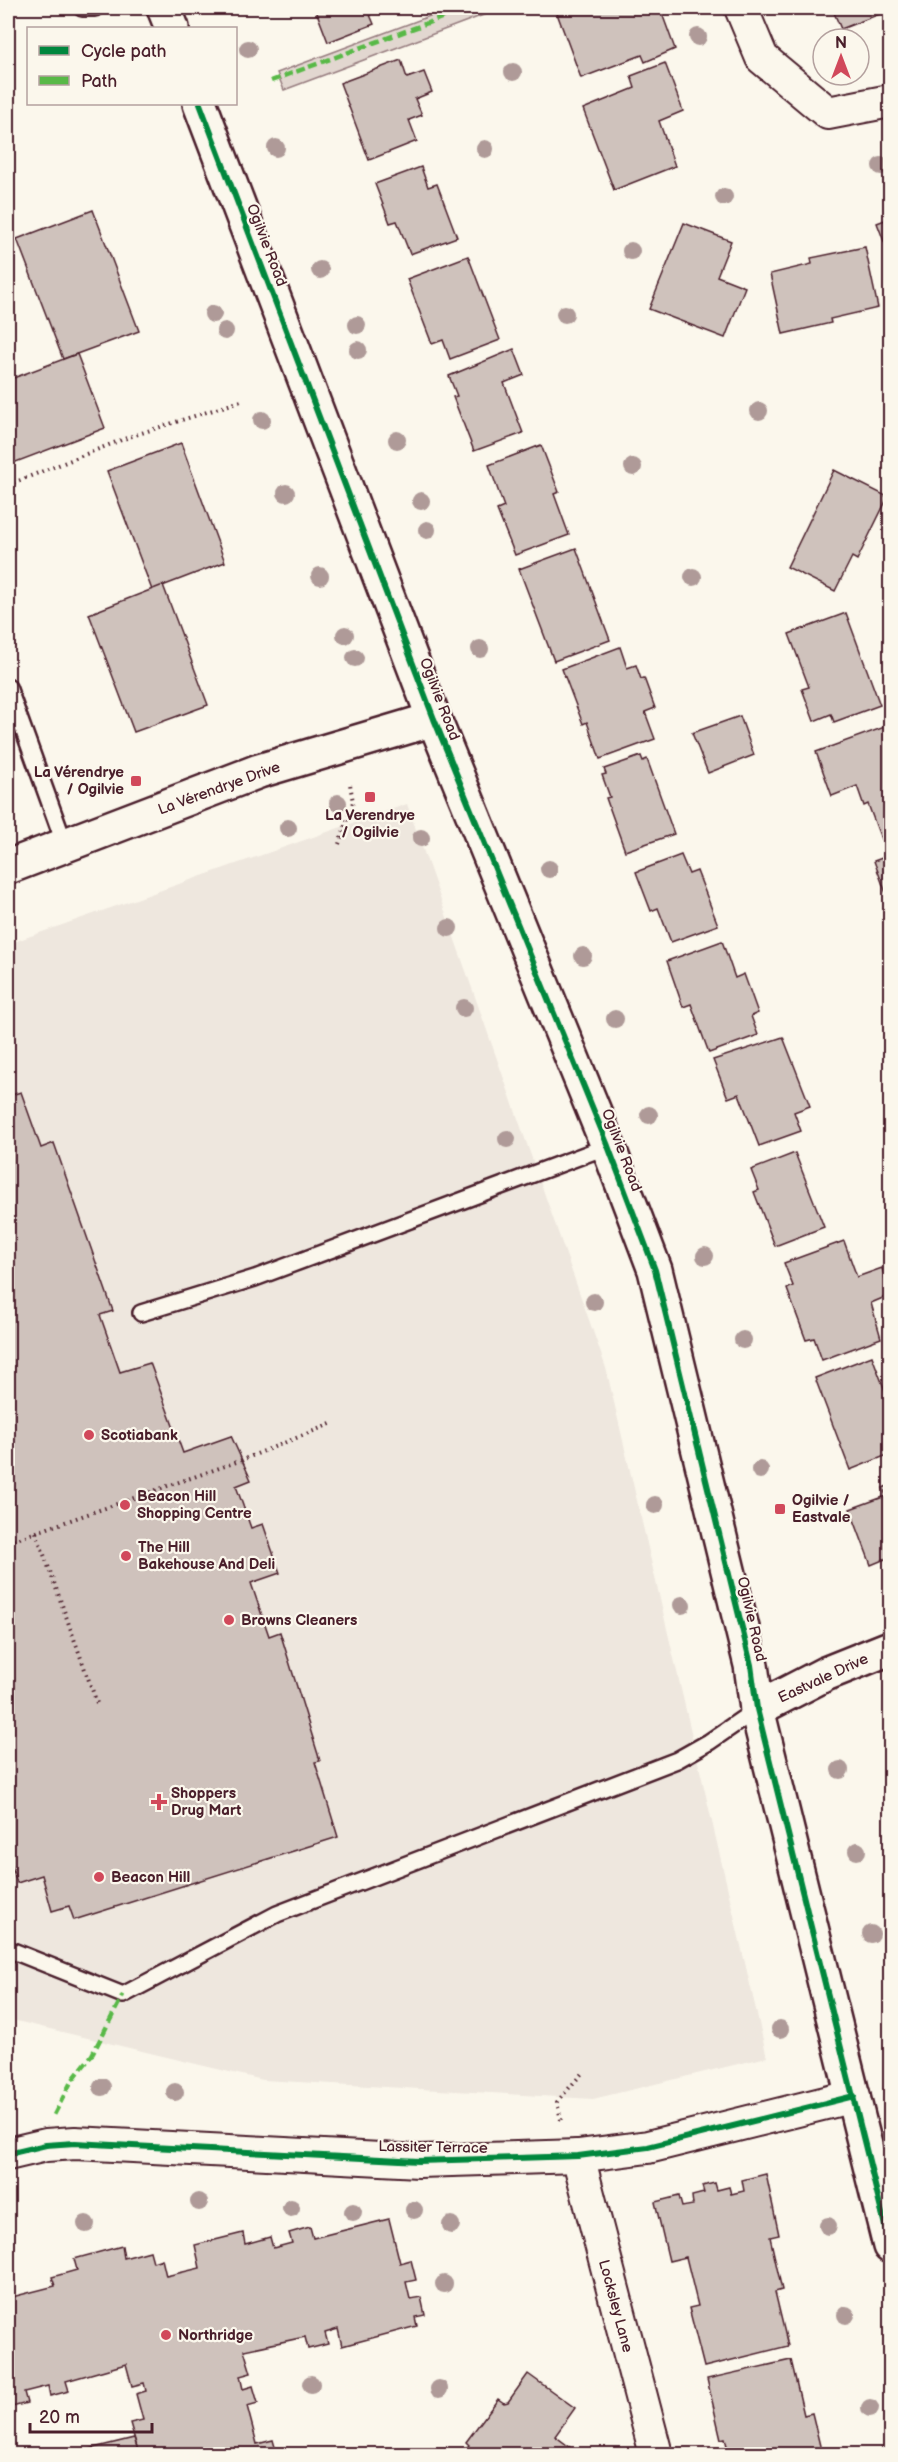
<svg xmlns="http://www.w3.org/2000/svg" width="898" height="2462" font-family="'Balsamiq Sans',sans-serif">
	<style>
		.built { fill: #eee7de }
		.green { fill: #e2d7d0; stroke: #967b7e; stroke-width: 1.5 }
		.building { fill: #cfc2bc; stroke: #4a1f2b; stroke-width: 1.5 }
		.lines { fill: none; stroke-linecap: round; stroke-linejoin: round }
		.service-casing { stroke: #4a1f2b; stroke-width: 20 }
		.minor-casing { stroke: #4a1f2b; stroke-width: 36 }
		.tertiary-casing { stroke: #4a1f2b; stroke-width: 38 }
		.path { stroke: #4a1f2b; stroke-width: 4; stroke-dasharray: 1.5 4.5; stroke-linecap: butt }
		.service { stroke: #fbf7ec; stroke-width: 15 }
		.minor { stroke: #fbf7ec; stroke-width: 32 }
		.tertiary { stroke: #fbf7ec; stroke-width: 33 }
		.quiet { stroke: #58b947; stroke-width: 4.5; stroke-dasharray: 9 4.5; stroke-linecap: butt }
		.cycleway-casing { stroke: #fbf7ec; stroke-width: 10 }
		.cycleway { stroke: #00873e; stroke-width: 6 }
		.tree { fill: #af9a98 }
		.poi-dot { fill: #d1495b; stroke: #fbf7ec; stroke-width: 2 }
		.labels { text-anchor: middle; stroke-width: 4.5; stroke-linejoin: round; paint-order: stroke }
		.street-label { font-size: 15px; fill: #4a1f2b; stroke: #fbf7ec }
		.poi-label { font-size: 15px; font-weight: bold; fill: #4a1f2b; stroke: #fbf7ec; text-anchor: start }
	</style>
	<rect width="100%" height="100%" fill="#fbf7ec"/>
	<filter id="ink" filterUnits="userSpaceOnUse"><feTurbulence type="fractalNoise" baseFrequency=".0167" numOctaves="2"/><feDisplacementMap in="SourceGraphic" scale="12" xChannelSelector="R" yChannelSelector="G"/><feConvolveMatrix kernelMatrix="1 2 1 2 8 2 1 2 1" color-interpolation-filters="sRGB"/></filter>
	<g filter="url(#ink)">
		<polygon class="built" points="407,804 606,1368 767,2057 593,2099 263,2080 8,2019 8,944"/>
		<polygon class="green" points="451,8 502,8 284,90 277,73"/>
		<g class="building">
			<polygon points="315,8 367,8 374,24 328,42"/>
			<polygon points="555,8 660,8 675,49 645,62 642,55 581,78"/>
			<polygon points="832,8 890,8 890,10 841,29"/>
			<polygon points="401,60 407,78 424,72 432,92 415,99 422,115 409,120 417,141 369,160 340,83"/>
			<polygon points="665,63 683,111 659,121 675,166 614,190 583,109 635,88 631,76"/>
			<polygon points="421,167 428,187 437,184 457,237 410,254 397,221 390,223 375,184"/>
			<polygon points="93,210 139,331 63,359 17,239"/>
			<polygon points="890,218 890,257 877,223"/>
			<polygon points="684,223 731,241 717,276 745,287 725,338 649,309"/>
			<polygon points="865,247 878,308 830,319 831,323 783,334 770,274 812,264 811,258"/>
			<polygon points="468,256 500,340 450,359 443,340 432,344 407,279"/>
			<polygon points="514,349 524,375 504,383 523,433 474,451 453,397 457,396 449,376"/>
			<polygon points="77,354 105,428 8,465 8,380"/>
			<polygon points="181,443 225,562 152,590 107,471"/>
			<polygon points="541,445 559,492 554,494 569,535 515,555 497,510 504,507 489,465"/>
			<polygon points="834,470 888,497 857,560 852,557 835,591 787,567"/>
			<polygon points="576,548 610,640 554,661 519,569"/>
			<polygon points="163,585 208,705 134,732 89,614"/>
			<polygon points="846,613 880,705 834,722 831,714 814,721 802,689 809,687 789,634"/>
			<polygon points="620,647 627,668 636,665 641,679 644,678 655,708 645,712 655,739 600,759 587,722 583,724 562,669"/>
			<polygon points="740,716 754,755 708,773 692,733"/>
			<polygon points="890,725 890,835 881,839 868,804 864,806 857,786 832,796 816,752"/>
			<polygon points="641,756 643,761 647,759 674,834 625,851 606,798 610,797 602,775 606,774 604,769"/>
			<polygon points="681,855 689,874 697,871 718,925 671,942 658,908 651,911 636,872"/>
			<polygon points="890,855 890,904 874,861"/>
			<polygon points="722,941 735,978 744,974 758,1013 751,1016 758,1035 709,1053 691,1004 683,1007 667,961"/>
			<polygon points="783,1037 810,1106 794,1112 801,1131 759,1146 739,1094 728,1098 713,1060"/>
			<polygon points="21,1092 41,1148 54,1143 113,1311 100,1315 120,1372 150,1363 183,1453 231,1436 251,1480 236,1486 251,1528 263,1524 280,1573 251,1583 269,1636 280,1632 320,1761 315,1762 338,1837 74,1920 69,1906 52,1911 42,1875 17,1883 8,1854 8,1096"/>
			<polygon points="795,1153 824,1227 775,1246 754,1192 759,1190 751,1170"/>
			<polygon points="844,1241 857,1277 882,1268 890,1295 871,1303 881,1338 822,1360 814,1338 806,1340 787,1289 793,1286 784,1263"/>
			<polygon points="872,1356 890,1404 890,1454 850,1470 815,1378"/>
			<polygon points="890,1485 890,1557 871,1565 850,1509 886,1496 883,1488"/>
			<polygon points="766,2174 779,2235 770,2237 782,2290 775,2292 788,2346 704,2367 689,2308 698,2306 686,2257 669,2261 655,2202 679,2196 682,2207 693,2205 692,2196 704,2193 702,2186 715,2183 717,2190 729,2187 731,2194 744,2191 742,2180"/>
			<polygon points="389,2219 400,2263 411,2260 416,2280 406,2282 410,2299 421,2297 425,2315 415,2317 417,2326 342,2346 338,2329 325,2333 328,2344 308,2349 305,2337 244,2350 251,2373 240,2376 243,2389 253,2386 258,2403 247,2406 257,2444 273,2440 277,2454 139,2454 130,2423 143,2420 136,2394 146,2391 144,2383 132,2386 126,2364 66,2381 69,2391 50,2396 48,2386 24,2392 27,2403 8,2408 8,2296 8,2298 55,2286 52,2277 77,2270 74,2259 122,2246 124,2258 150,2251 153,2262 162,2259 166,2276 200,2268 195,2245 243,2233 245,2244 270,2237 273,2248 292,2243 289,2233 310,2227 313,2238"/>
			<polygon points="791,2360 804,2415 812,2413 822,2454 729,2454 725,2438 721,2439 707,2379"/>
			<polygon points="528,2374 575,2408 555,2436 579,2454 462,2454 469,2445 466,2442 498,2399 504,2403 508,2402"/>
			<polygon points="134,2438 139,2454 69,2454"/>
		</g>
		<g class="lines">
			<g class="service-casing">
				<g id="service">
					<polyline points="82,8 95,8"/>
					<polyline points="8,687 65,845"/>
					<polyline points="141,1313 255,1278 608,1146"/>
					<polyline points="8,1949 123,1995 277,1914 677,1760 709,1742 757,1709"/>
				</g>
			</g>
			<g class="minor-casing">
				<g id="minor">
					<polyline points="741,8 762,58 828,113 890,101"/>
					<polyline points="8,2154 46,2145 75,2143 419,2161 578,2156 648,2147 854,2096"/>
					<polyline points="578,2156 656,2454"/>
				</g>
			</g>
			<g class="tertiary-casing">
				<g id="tertiary">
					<polyline points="164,8 172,28"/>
					<polyline points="200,104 434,719 608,1146 655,1270 751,1665 757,1709 890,2246"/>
					<polyline points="8,867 259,771 434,719"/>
					<polyline points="757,1709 825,1674 890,1648"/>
				</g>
			</g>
			<g class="path">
				<polyline points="8,485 129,437 241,401"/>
				<polyline points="339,844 353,802 350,784"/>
				<polyline points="36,1532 98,1706"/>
				<polyline points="8,1542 242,1460 333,1423"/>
				<polyline points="561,2120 557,2102 584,2071"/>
			</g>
			<use href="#service" class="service"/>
			<use href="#minor" class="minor"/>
			<use href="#tertiary" class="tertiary"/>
			<g class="quiet">
				<polyline points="271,81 468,8"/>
				<polyline points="54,2115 71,2082 92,2055 123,1995"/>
			</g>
			<g class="cycleway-casing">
				<g id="cycleway">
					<polyline points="200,104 434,719 608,1146 655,1270 751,1665 757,1709 890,2246"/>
					<polyline points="8,2154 46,2145 75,2143 419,2161 578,2156 648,2147 854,2096"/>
				</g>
			</g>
			<use href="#cycleway" class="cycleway"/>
		</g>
		<g class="tree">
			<circle cx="698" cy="37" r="9"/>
			<circle cx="248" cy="49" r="9"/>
			<circle cx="513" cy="72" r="9"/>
			<circle cx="276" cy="148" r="9"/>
			<circle cx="485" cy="149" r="9"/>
			<circle cx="881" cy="166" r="9"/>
			<circle cx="724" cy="197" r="9"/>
			<circle cx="631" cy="251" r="9"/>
			<circle cx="320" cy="270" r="9"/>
			<circle cx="213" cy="314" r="9"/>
			<circle cx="565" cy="314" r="9"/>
			<circle cx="357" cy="325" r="9"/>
			<circle cx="225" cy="331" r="9"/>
			<circle cx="358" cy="350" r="9"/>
			<circle cx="759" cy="411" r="9"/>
			<circle cx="262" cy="420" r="9"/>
			<circle cx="397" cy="440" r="9"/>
			<circle cx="633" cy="467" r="9"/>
			<circle cx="286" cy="493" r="9"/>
			<circle cx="421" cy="501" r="9"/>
			<circle cx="427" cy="530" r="9"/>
			<circle cx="320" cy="576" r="9"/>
			<circle cx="693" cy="577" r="9"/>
			<circle cx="345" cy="635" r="9"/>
			<circle cx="480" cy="649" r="9"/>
			<circle cx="355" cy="658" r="9"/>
			<circle cx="338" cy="803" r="9"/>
			<circle cx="288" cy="828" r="9"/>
			<circle cx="421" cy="838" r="9"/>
			<circle cx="549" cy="869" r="9"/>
			<circle cx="449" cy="928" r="9"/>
			<circle cx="583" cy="956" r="9"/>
			<circle cx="464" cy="1008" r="9"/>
			<circle cx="615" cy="1019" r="9"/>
			<circle cx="649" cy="1115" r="9"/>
			<circle cx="507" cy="1139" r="9"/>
			<circle cx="705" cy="1256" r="9"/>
			<circle cx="594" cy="1302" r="9"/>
			<circle cx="743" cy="1340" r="9"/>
			<circle cx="760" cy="1470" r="9"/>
			<circle cx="655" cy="1505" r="9"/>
			<circle cx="682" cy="1605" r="9"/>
			<circle cx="840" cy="1770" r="9"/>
			<circle cx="857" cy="1851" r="9"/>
			<circle cx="871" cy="1934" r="9"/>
			<circle cx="780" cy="2029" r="9"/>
			<circle cx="102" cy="2087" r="9"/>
			<circle cx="175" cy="2092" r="9"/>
			<circle cx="199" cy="2202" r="9"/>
			<circle cx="291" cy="2208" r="9"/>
			<circle cx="414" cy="2210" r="9"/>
			<circle cx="353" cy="2212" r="9"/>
			<circle cx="86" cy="2224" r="9"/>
			<circle cx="451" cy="2225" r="9"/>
			<circle cx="828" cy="2226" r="9"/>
			<circle cx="444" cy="2284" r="9"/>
			<circle cx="846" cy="2315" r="9"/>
			<circle cx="311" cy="2384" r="9"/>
			<circle cx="439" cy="2389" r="9"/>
			<circle cx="870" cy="2408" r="9"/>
		</g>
	</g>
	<g class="poi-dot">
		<rect x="130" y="775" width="12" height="12" rx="3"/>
		<rect x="364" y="791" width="12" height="12" rx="3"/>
		<circle cx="89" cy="1435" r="6"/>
		<circle cx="125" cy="1505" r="6"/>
		<rect x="774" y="1503" width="12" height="12" rx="3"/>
		<circle cx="126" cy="1556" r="6"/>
		<circle cx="229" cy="1620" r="6"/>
		<path d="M156 1793h6v6h6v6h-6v6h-6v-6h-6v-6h6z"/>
		<circle cx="99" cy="1877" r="6"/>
		<circle cx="166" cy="2335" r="6"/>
	</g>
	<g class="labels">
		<g class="street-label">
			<text transform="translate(267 245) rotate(69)" y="5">Ogilvie Road</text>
			<text transform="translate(440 699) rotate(69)" y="5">Ogilvie Road</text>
			<text transform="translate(219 788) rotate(-20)" y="5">La Vérendrye Drive</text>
			<text transform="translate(622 1150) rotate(69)" y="5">Ogilvie Road</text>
			<text transform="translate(752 1619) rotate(77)" y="5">Ogilvie Road</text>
			<text transform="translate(823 1678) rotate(-25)" y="5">Eastvale Drive</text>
			<text transform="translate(433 2147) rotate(1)" y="5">Lassiter Terrace</text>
			<text transform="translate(616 2306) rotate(75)" y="5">Locksley Lane</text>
		</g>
		<g class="poi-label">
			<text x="124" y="777" text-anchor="end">La Vérendrye<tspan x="124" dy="17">/ Ogilvie</tspan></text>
			<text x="370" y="820" text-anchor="middle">La Verendrye<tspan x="370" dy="17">/ Ogilvie</tspan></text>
			<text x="101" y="1440">Scotiabank</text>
			<text x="137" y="1501">Beacon Hill<tspan x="137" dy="17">Shopping Centre</tspan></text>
			<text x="792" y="1505">Ogilvie /<tspan x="792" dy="17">Eastvale</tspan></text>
			<text x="138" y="1552">The Hill<tspan x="138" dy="17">Bakehouse And Deli</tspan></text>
			<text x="241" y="1625">Browns Cleaners</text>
			<text x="171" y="1798">Shoppers<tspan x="171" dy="17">Drug Mart</tspan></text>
			<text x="111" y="1882">Beacon Hill</text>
			<text x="178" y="2340">Northridge</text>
		</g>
	</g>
	<rect width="898" height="2462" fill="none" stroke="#fbf7ec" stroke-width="30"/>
	<rect x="15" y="15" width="868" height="2432" fill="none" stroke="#4a1f2b" stroke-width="2" filter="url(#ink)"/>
	<rect x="27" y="27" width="210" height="78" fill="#fbf7ec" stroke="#b4a19f" stroke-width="1.5"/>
	<rect x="39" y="46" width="30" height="9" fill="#00873e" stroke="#b4a19f" stroke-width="1.5"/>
	<text x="81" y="57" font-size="18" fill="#4a1f2b">Cycle path</text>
	<rect x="39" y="76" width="30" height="9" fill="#58b947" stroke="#b4a19f" stroke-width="1.5"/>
	<text x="81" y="87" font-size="18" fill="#4a1f2b">Path</text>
	<g transform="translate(841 57)"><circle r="28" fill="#fbf7ec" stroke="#b4a19f" stroke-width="1.5"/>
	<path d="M0-4.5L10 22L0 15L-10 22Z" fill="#d1495b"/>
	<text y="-9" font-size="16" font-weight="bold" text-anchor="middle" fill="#4a1f2b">N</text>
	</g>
	<path d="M30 2423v9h122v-9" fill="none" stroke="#4a1f2b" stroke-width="3"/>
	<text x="39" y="2423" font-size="18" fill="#4a1f2b" stroke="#fbf7ec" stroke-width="4.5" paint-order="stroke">20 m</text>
</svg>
